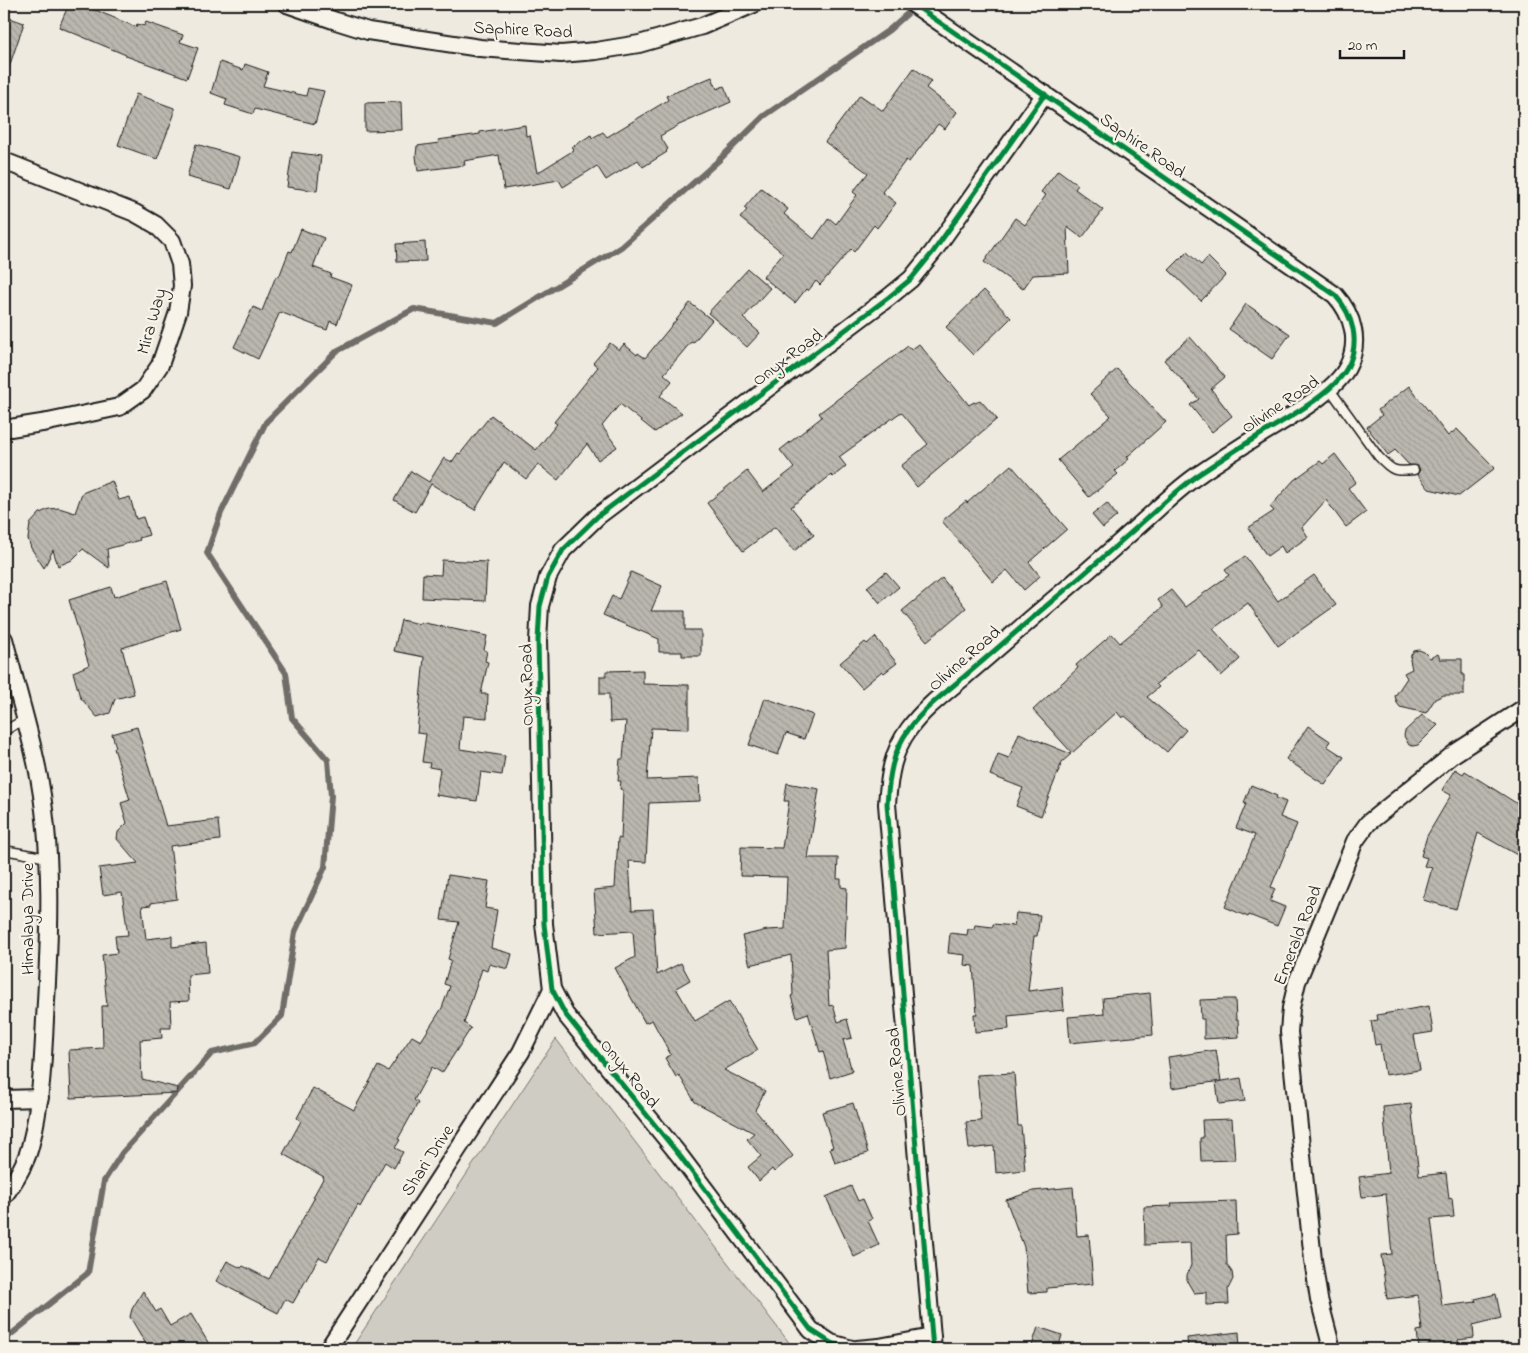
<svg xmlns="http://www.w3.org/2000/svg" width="1528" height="1353" font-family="'Indie Flower',sans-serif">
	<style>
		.green { fill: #cfccc3; stroke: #767470 }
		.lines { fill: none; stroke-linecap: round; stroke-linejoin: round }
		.stream { stroke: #6f6d69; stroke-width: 6 }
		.building { fill: url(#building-back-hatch); stroke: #1c1c1c }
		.service-casing { stroke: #1c1c1c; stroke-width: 11 }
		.minor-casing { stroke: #1c1c1c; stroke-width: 20 }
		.service { stroke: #f7f3e8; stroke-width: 8 }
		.minor { stroke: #f7f3e8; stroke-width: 16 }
		.cycleway-casing { stroke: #f7f3e8; stroke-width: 8 }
		.cycleway { stroke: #00873e; stroke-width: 5 }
		.labels { text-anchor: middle; stroke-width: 4.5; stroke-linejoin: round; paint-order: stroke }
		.street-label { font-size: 18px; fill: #1c1c1c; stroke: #f7f3e8 }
	</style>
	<defs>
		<pattern id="building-back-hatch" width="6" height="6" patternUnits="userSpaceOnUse" patternTransform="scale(1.25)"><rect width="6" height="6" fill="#bab7af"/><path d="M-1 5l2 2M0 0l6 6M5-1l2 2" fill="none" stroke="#9f9d96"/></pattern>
	</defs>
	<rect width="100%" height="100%" fill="#eeeae0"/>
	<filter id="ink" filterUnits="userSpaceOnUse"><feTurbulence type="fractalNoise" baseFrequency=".02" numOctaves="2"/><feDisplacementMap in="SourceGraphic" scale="10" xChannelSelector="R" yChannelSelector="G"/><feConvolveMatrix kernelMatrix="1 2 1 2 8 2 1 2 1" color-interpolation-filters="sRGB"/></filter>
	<g filter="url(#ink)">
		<polygon class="green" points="556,1039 794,1349 351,1349"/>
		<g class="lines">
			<polyline class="stream" points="4,1340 88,1273 104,1181 122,1153 212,1053 255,1043 282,1016 295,932 325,867 331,796 328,760 292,718 286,673 207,553 221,513 266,422 337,351 414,309 497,323 621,247 718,161 764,116 889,30 916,6"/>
		</g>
		<g class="building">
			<polygon points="69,4 81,4 136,27 137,24 144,26 146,22 183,35 180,42 198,48 187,78 126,56 126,55 59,27"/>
			<polygon points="4,16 24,23 7,73 4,73"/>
			<polygon points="220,62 243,70 245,64 268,72 263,86 306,96 308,88 324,91 315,124 255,109 253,114 225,105 227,99 211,93"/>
			<polygon points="914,68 931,81 926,88 957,112 945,129 938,124 909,162 906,160 882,192 896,203 877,228 874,225 854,252 851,249 820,285 816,281 808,291 806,289 795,303 763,277 783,253 740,218 747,210 744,208 761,188 788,209 784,214 814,239 829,218 836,224 857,195 853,192 868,173 825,142 860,95 883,111"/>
			<polygon points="712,77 717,89 724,86 731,102 679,125 660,136 668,149 666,151 667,152 643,167 638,160 606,180 597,166 563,187 559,180 504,189 499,155 464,161 465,165 418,171 416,156 417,146 439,143 438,140 480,134 480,132 525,125 526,136 530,135 537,173 574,150 572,147 591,135 592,138 603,132 607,137 668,100 666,96"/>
			<polygon points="136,94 174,108 174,115 157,159 118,145"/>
			<polygon points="401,102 402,130 365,131 365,103"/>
			<polygon points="196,144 240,157 231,189 187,177"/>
			<polygon points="292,152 321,156 317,191 287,187"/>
			<polygon points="1058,170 1078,185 1075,189 1103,210 1082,238 1067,227 1069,273 1033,275 1023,289 984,262 1015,218 1025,225 1046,195 1041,192"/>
			<polygon points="301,229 324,238 313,267 331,274 330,277 352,285 337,324 330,321 327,330 280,312 258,359 234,347 253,307 262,311 276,276 279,277 289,251 292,252"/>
			<polygon points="425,242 426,261 397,262 396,244"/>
			<polygon points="1187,252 1201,265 1208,257 1226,275 1201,301 1169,270"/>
			<polygon points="748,269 770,288 743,318 760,333 747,347 708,313"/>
			<polygon points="984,290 1011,318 973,355 946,327"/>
			<polygon points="690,303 712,320 693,343 691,342 664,374 672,381 660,396 682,413 655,432 620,404 602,426 617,447 598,460 587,444 558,480 538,464 526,479 504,462 475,510 431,484 415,512 394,500 411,471 429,482 444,458 452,462 458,453 460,454 491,415 536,450 557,424 554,422 598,367 593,363 610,343 619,350 624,344 637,355 638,353 645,358"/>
			<polygon points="1246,304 1290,334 1272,359 1229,329"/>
			<polygon points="1190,337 1225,377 1211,389 1232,416 1212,432 1190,405 1199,399 1164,360"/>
			<polygon points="919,344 969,405 974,402 976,403 980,400 997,419 917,487 901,466 928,444 901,412 839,457 846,466 833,477 831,475 791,507 814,535 794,551 775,527 743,551 707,503 747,471 763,492 794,468 780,450 822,417 819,413 908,346 911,350"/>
			<polygon points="1117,369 1166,422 1127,457 1129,459 1115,471 1118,474 1089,497 1058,460 1111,416 1090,394"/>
			<polygon points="1409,386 1448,436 1457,429 1495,468 1459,496 1429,489 1417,474 1420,470 1418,466 1409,465 1395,450 1388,455 1367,427 1382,415 1378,410"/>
			<polygon points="1335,454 1356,482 1348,488 1366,512 1346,527 1326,500 1302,527 1308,537 1285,553 1281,546 1267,556 1248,528 1274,511 1270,507 1294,480 1320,461 1323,464"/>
			<polygon points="1011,465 1067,529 1029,562 1040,576 1024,590 1007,570 993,582 942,521 966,501 967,503"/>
			<polygon points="112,481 119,500 130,497 136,519 143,517 149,535 139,538 140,540 107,549 109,568 83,549 72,560 58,566 53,550 44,568 31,548 28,539 30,524 40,513 49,509 59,508 75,513 82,493"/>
			<polygon points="1107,503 1117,516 1103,528 1092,515"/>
			<polygon points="1245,556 1278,601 1314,575 1336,605 1278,646 1248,603 1213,629 1240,659 1221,676 1199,650 1156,684 1159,687 1147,697 1186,730 1167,752 1125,716 1122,718 1117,712 1072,753 1033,710 1078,668 1076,665 1112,634 1120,643 1163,607 1158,600 1171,590 1185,607 1229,575 1225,570"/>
			<polygon points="442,560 487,562 485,601 422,598 423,574 441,575"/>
			<polygon points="631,572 662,586 651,611 685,611 685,630 701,630 701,656 682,656 682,652 659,652 659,639 603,615 612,596 619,599"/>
			<polygon points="886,572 899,587 880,603 867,587"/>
			<polygon points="942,578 966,608 927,641 902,611"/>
			<polygon points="167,581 181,629 122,648 134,694 115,699 110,713 97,717 80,697 73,672 89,665 69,600 111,587 114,597"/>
			<polygon points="401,620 420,624 420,622 487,636 484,650 487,651 485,661 488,662 481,694 488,694 487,718 463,716 460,749 505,756 502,775 481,772 477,801 436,795 440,769 429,767 430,763 422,762 426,734 417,733 424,657 394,651"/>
			<polygon points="875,637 897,663 884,673 882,671 862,688 840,663 865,642 867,644"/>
			<polygon points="1419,650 1424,652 1430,658 1438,654 1440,659 1462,659 1462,674 1464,674 1464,695 1444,695 1435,699 1426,713 1400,707 1397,703 1395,696 1407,678 1404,673 1412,669 1410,660 1411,655 1414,651"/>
			<polygon points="643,670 643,684 689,685 689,729 651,728 647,780 699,778 700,801 649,803 646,862 629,861 632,910 653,909 657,975 681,963 690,980 676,988 695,1021 729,1001 758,1050 724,1070 765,1091 755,1110 793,1156 774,1172 772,1169 759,1181 748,1167 761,1156 747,1139 754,1133 695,1102 679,1075 676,1077 665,1058 671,1055 652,1020 645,1023 615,968 635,957 633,931 597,933 594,890 615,888 618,838 621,839 623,790 620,789 621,781 618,781 620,759 623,759 626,721 610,722 609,694 600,694 600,676 606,676 606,671"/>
			<polygon points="765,698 813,715 804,739 786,733 778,755 749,745"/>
			<polygon points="1422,715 1438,725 1418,745 1413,746 1409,745 1404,736 1405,731"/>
			<polygon points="1308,726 1330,741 1327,746 1344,757 1325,785 1286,759"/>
			<polygon points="137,727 166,826 218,820 220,840 170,846 177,899 151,903 151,905 142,906 146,939 172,936 172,947 206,943 208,973 188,975 189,1001 170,1002 171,1028 161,1028 162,1038 140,1040 142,1079 178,1088 177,1093 71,1098 69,1050 103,1048 102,1006 107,1006 102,955 117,953 115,936 128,935 122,892 103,895 99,868 138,863 117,839 118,832 127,823 121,803 130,800 114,748 116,747 112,734"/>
			<polygon points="1019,733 1071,754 1062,762 1041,816 1016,806 1023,788 990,775 998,754 1009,758"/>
			<polygon points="1455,769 1463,774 1465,771 1524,808 1524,847 1519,856 1478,833 1456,909 1423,900 1432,868 1424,866 1427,858 1421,856 1427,836 1451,795 1442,790"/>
			<polygon points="787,783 819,789 808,858 838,858 837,879 841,879 841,887 847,888 845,948 826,950 829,1006 833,1005 838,1022 847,1019 852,1038 843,1040 852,1071 830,1078 823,1051 820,1052 808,1013 797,1017 791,996 793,995 791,955 750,965 742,936 767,930 785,929 787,877 740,876 741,847 782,848 789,801 784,801"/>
			<polygon points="1251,785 1277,796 1276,798 1286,802 1280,817 1297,824 1271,887 1275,889 1270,901 1285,907 1277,926 1249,915 1248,917 1225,907 1255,835 1236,828 1246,804 1244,803"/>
			<polygon points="448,875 489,881 485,908 497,910 491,948 512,954 508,969 489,964 487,971 482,969 464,1023 471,1028 442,1073 432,1067 414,1100 418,1103 398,1139 400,1140 395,1148 403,1152 394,1168 385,1162 360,1207 358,1205 327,1261 319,1257 293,1303 285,1299 278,1313 216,1281 227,1261 241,1268 243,1266 269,1279 315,1197 313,1197 324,1177 283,1154 301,1121 297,1118 313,1088 354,1110 378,1066 388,1071 412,1036 421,1041 442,1008 450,986 444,984 451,960 448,959 459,922 441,920"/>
			<polygon points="1016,913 1040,915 1037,936 1034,936 1028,991 1062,987 1064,1010 1008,1016 1009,1029 975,1032 974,1014 977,1014 973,966 964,965 965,955 948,953 950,933 967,935 968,929 974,929 975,925 993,927 993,924 1014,926"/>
			<polygon points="1150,993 1153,1035 1070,1043 1068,1017 1104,1014 1103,998"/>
			<polygon points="1226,999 1235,999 1236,1020 1238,1020 1239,1037 1204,1039 1204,1019 1201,1019 1200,1000"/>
			<polygon points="1429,1006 1433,1032 1414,1035 1420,1070 1385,1075 1380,1044 1375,1045 1371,1021 1378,1020 1377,1015"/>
			<polygon points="1216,1050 1221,1081 1172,1088 1168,1057"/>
			<polygon points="1014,1073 1018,1126 1021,1126 1025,1170 996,1173 994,1146 969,1149 966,1122 981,1121 977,1075"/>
			<polygon points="1241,1078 1245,1101 1219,1104 1216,1082"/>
			<polygon points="853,1103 868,1153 835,1163 830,1148 833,1147 822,1112"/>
			<polygon points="1411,1104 1419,1176 1446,1173 1449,1199 1452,1198 1454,1217 1431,1219 1442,1306 1476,1302 1475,1299 1496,1294 1501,1318 1473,1325 1474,1338 1458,1340 1459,1349 1419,1349 1417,1331 1422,1330 1418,1295 1387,1299 1381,1255 1392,1254 1386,1194 1362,1197 1359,1177 1389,1173 1383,1107"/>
			<polygon points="1232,1119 1235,1160 1201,1161 1200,1138 1203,1138 1202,1120"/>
			<polygon points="851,1186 858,1201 863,1199 872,1219 868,1221 879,1245 854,1257 826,1197"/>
			<polygon points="1073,1187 1077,1236 1089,1235 1093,1284 1047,1288 1047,1292 1028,1293 1024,1247 1006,1200 1033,1191"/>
			<polygon points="1236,1201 1237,1234 1226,1235 1227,1265 1232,1272 1233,1279 1228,1289 1229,1304 1206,1305 1206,1292 1194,1293 1187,1281 1187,1275 1191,1265 1190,1243 1145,1245 1144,1207 1172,1206 1171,1203"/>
			<polygon points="143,1291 156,1312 160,1309 170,1326 191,1314 212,1349 149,1349 130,1317 132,1309"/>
			<polygon points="1038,1327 1062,1335 1058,1349 1031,1349"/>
			<polygon points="1239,1332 1240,1349 1188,1349 1187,1338"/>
		</g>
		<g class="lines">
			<g class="service-casing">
				<g id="service">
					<path d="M 1329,388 L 1378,456 C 1392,471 1394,472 1414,470"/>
					<polyline points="4,731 25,719"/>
					<polyline points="4,850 48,858"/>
				</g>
			</g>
			<g class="minor-casing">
				<g id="minor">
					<polyline points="287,4 336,21 368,31 480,48 561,54 596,51 639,44 702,26 754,4"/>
					<path d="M 913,4 L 1335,295 C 1353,315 1361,342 1347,368 C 1333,394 1284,420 1258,436 C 1239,448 1220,460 1201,473 C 1181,486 1164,503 1146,519 C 1117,545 1088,571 1058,596 C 1027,622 997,649 966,675 C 946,692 924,708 909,729 C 892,752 889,777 887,804 L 933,1349"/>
					<polyline points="4,161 135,213 156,225 172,241 180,264 182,286 178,312 160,365 143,390 119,407 48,422 4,429"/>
					<path d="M 4,639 C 15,682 28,724 37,767 C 54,849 50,936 45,1019 C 43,1062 41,1105 30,1147 C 25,1165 15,1181 4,1196"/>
					<polyline points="4,1099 40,1098"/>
					<polyline points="328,1349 521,1052 552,989"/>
					<polyline points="852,1349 831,1343 811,1330 680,1156 565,1014 552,989 544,924 538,640 540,606 548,577 563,550 598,516 889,297 911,279 933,252 1045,94"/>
					<polyline points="857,1349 879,1347 932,1337"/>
					<polyline points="1332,1349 1319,1299 1313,1260 1289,1032 1291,1008 1297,982 1355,841 1368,823 1455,753 1524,708"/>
				</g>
			</g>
			<use href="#service" class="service"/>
			<use href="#minor" class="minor"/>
			<g class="cycleway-casing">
				<g id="cycleway">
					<path d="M 913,4 L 1335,295 C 1353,315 1361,342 1347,368 C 1333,394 1284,420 1258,436 C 1239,448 1220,460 1201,473 C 1181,486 1164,503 1146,519 C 1117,545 1088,571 1058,596 C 1027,622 997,649 966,675 C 946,692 924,708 909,729 C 892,752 889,777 887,804 L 933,1349"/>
					<polyline points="852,1349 831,1343 811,1330 680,1156 565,1014 552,989 544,924 538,640 540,606 548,577 563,550 598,516 889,297 911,279 933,252 1045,94"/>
				</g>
			</g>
			<use href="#cycleway" class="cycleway"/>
		</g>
	</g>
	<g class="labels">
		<g class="street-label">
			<text transform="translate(523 29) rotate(3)" y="6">Saphire Road</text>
			<text transform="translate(1143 145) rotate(35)" y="6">Saphire Road</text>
			<text transform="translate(151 321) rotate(-74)" y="6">Mira Way</text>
			<text transform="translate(787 357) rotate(-37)" y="6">Onyx Road</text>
			<text transform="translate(1280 404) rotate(-34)" y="6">Olivine Road</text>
			<text transform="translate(964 658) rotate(-41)" y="6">Olivine Road</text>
			<text transform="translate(526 685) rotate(-91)" y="6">Onyx Road</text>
			<text transform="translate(27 919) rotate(-90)" y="6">Himalaya Drive</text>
			<text transform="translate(1297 935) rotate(-69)" y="6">Emerald Road</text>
			<text transform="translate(896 1072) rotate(-95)" y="6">Olivine Road</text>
			<text transform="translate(630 1073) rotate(51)" y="6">Onyx Road</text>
			<text transform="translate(427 1160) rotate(-57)" y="6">Shari Drive</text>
		</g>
	</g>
	<rect width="1528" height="1353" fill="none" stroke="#f7f3e8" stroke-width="20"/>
	<rect x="10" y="10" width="1508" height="1333" fill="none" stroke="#1c1c1c" stroke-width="2" filter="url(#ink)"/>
	<path d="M1340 50v8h64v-8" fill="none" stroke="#1c1c1c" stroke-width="2.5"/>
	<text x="1348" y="50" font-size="15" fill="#1c1c1c" stroke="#f7f3e8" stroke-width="4" paint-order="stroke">20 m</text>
</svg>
